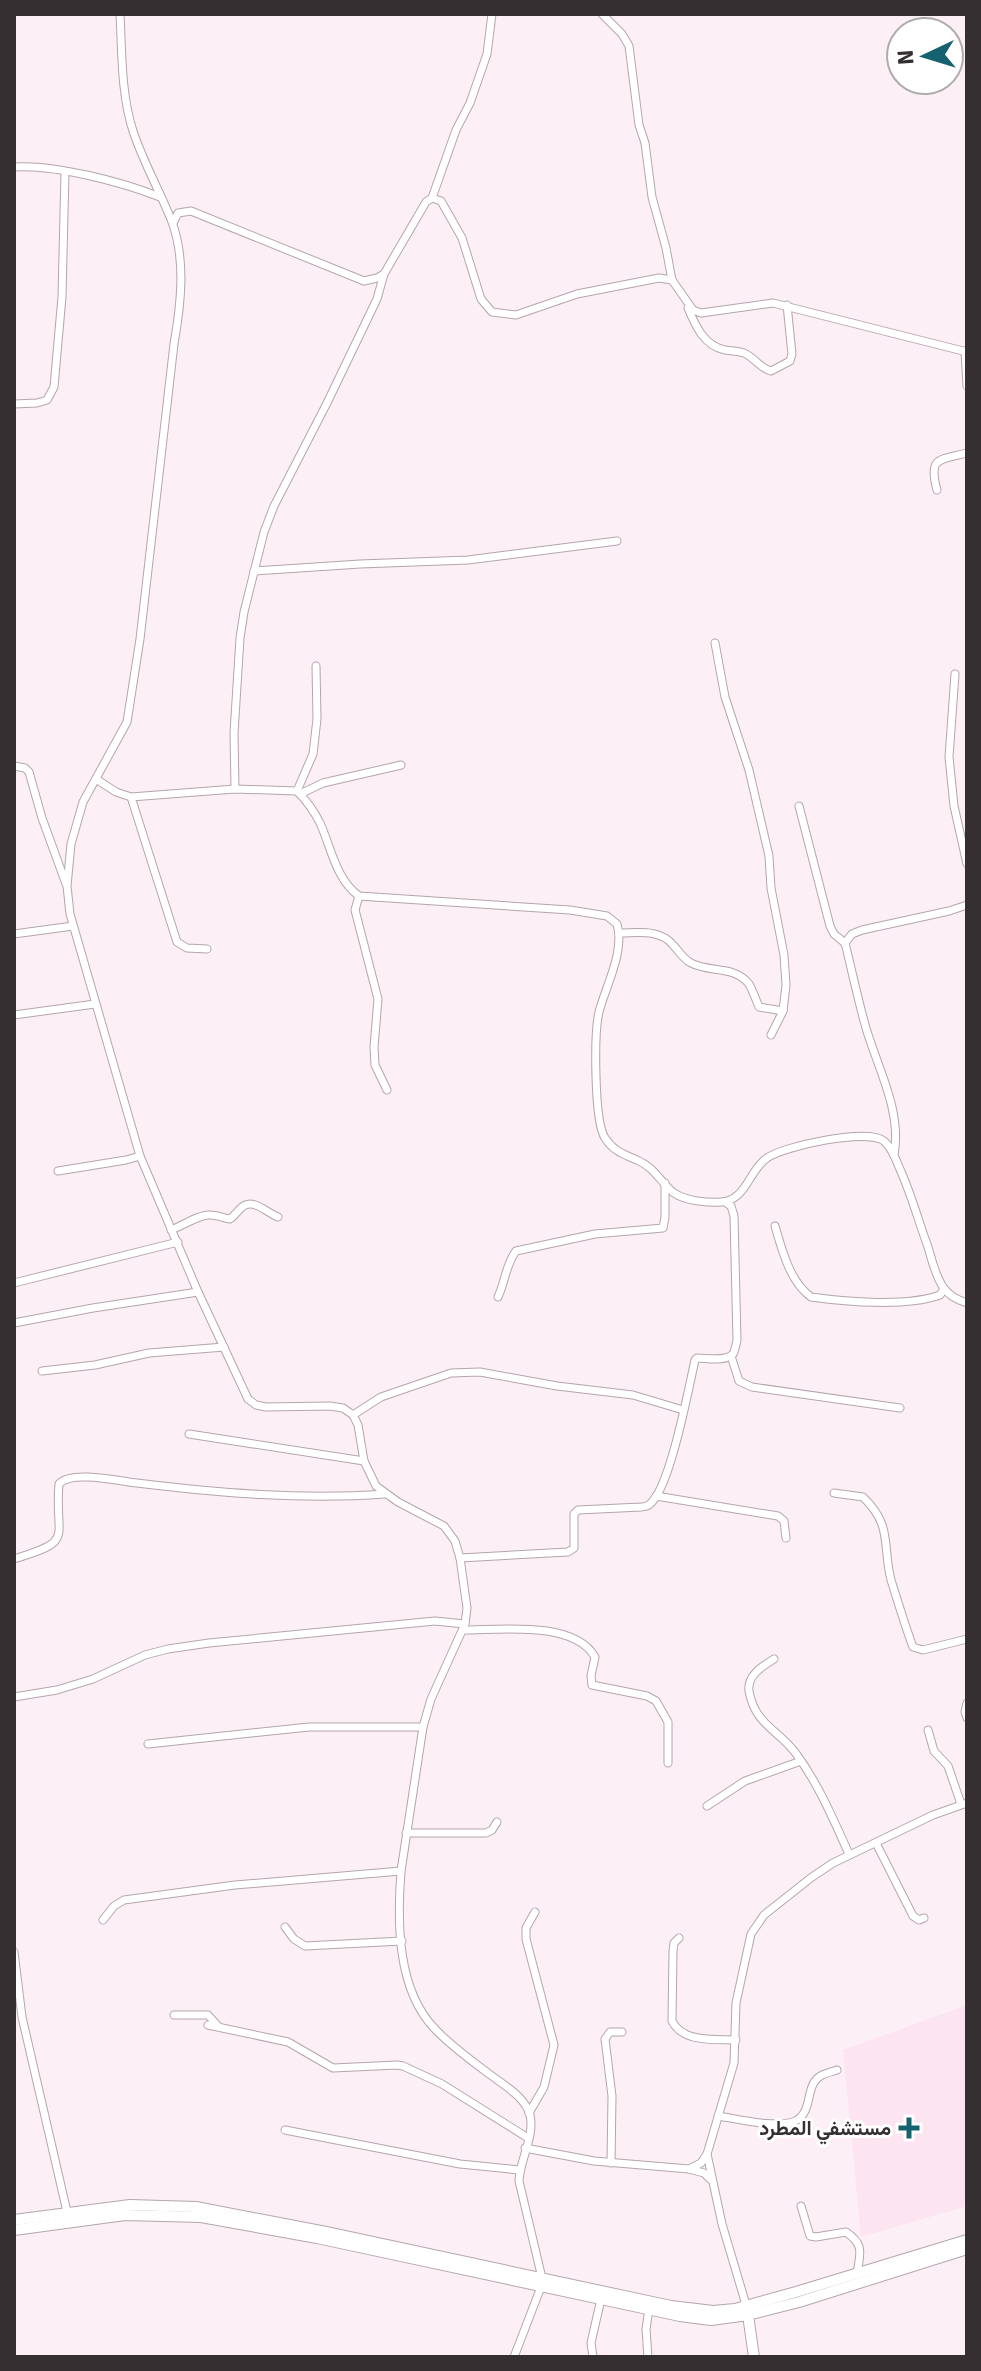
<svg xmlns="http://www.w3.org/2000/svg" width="981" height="2371" font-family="Signika,Vazirmatn,sans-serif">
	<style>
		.built { fill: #fde4f1 }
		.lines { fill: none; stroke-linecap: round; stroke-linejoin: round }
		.street-casing { stroke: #b5a5ad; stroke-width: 9 }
		.secondary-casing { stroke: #b5a5ad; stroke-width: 12 }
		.street { stroke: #fff; stroke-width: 7 }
		.secondary { stroke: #fff; stroke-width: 10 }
		.poi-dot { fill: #17626f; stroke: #fff; stroke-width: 3 }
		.labels { text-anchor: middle; stroke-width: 6; stroke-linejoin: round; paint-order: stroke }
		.poi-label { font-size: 20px; font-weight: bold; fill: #352f32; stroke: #fff; text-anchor: end }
	</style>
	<rect width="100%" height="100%" fill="#fdeff6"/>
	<polygon class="built" points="967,2005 967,2206 861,2237 843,2050"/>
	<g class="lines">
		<g class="street-casing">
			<g id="street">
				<path d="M 120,14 C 122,52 121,94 133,131 C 143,162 160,191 172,222 C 186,260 181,304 174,344 L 140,639 L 127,722 L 83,802 L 71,844 L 67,886 L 70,914 L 140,1156 L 198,1292 L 248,1399 L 256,1405 L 266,1407 L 330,1406 L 343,1408 L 353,1415 L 358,1425 L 364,1461 L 376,1486 L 398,1502 L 444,1526 L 455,1541 L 460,1558 L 467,1608 L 465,1624 L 431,1699 L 423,1727 L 401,1871 C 397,1922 397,1990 435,2029 C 452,2047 472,2061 492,2076 C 505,2086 525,2097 530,2115 C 535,2136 520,2159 519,2181 L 542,2278 L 541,2287 L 514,2357"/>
				<polyline points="602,14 622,34 629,46 639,125 645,143 652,197 666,248 672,280 693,310 701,313 773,303 967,352"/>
				<path d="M 14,167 C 54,164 122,182 160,197"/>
				<polyline points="432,198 456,130 470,103 487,54 492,14"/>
				<polyline points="173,223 178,213 191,211 364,281 377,278 384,274 426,202 432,198 441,201 462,238 481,299 492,312 516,315 577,294 659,278 672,280"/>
				<path d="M 688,308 C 695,325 704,346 725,350 C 732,351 738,351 744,353 C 755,358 760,368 771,371 L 790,361 L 792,354 L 787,305"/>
				<polyline points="965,351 967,386"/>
				<polyline points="14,404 37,403 47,400 54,387 62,297 65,172"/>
				<path d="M 937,490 C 928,457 939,460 967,453"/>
				<polyline points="254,571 360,564 468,560 617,541"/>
				<polyline points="715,643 725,697 749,770 769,856 771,888 784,955 786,985 783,1011 771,1035"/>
				<polyline points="955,674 949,757 954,806 967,864"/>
				<polyline points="14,766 25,768 29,772 42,818 66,884"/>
				<path d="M 96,779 L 116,792 L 131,797 L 235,789 L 297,791 C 307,801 314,811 320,823 C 331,847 336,880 359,896 L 570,910 L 607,916 L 617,924 C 625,952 606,985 599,1012 C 594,1033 594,1121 605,1138 C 614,1152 624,1154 639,1161 C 655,1168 661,1183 674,1193 C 686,1201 707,1203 721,1202 C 746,1201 749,1170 767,1158 C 784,1146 867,1128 884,1141 C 891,1147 896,1159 899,1167 C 911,1193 918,1220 928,1247 C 932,1260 935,1275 943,1287 C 949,1296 957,1300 967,1303"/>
				<polyline points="235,789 234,733 240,638 244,612 264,532 274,506 327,403 377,299 384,274"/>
				<polyline points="297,791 313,754 317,719 316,666"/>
				<polyline points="300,794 323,783 401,765"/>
				<polyline points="131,797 177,942 187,948 207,949"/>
				<path d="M 799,806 L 830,926 L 834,934 L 845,943 C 852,971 858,1000 866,1028 C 878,1069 902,1111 894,1155"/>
				<polyline points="359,896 355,910 378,999 374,1047 375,1065 387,1090"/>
				<path d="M 620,933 C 638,933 660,929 673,945 C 680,952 682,958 691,963 C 710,973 734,965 749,984 C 753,991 756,1000 759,1007 L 783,1011"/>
				<polyline points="14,934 73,926"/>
				<polyline points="845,943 852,934 862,930 949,911 967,905"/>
				<polyline points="14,1015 95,1004"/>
				<polyline points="58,1171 126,1160 140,1156"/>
				<path d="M 775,1226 C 782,1250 790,1282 811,1297 C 847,1302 907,1307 940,1295 L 944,1289"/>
				<path d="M 171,1230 C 182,1226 200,1214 210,1215 C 217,1215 223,1218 230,1219 C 234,1216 237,1212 240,1209 C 252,1196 265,1212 278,1217"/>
				<polyline points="14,1283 178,1242"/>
				<path d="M 498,1297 C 505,1282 506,1264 516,1251 L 595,1234 L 663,1228 L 665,1217 L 665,1183"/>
				<polyline points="14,1323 93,1308 198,1292"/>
				<polyline points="731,1356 739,1381 752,1387 900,1408"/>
				<polyline points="42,1371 95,1365 149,1353 224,1347"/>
				<polyline points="353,1415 381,1397 451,1373 480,1372 557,1386 633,1395 683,1410"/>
				<polyline points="189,1434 364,1461"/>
				<path d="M 834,1493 L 863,1497 C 893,1526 882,1544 891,1580 C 898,1602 905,1626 913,1647 L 923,1650 L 967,1639"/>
				<polyline points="656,1496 778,1516 784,1521 786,1538"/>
				<path d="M 460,1558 L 568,1552 L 574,1548 L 574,1514 L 578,1510 L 641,1507 C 647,1506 647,1507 652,1502 C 671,1482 688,1391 695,1360 L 697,1358 C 706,1358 726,1362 733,1354 C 734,1353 737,1341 737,1340 L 734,1216 L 731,1206 L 725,1202"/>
				<path d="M 14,1559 C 77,1540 54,1539 59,1484 C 71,1470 119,1481 137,1483 C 219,1493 302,1500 385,1494"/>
				<path d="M 463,1630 C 499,1630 574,1620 595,1657 L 591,1676 L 592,1685 L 647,1696 L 656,1701 L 668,1722 L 668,1763"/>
				<path d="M 774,1659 C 763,1666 747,1675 749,1691 C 755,1726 781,1731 797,1755 C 819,1785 834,1821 849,1854"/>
				<polyline points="14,1697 57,1690 93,1679 145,1655 168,1649 209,1643 435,1621 465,1624"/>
				<polyline points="967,1703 965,1712 967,1718"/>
				<polyline points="928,1730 934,1751 948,1766 961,1804"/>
				<polyline points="148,1744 309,1727 423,1727"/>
				<polyline points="707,1806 745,1781 801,1761"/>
				<polyline points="406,1833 486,1833 492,1830 497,1822"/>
				<polyline points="876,1843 913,1916 919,1920 924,1918"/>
				<polyline points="103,1920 114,1906 124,1900 235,1885 401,1871"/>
				<polyline points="285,1927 294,1939 305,1946 402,1941"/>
				<path d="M 679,1938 L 674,1943 L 673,1951 L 672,2021 C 683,2043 714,2039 736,2040"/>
				<polyline points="14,1952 22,2017 68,2216"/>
				<polyline points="174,2015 208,2015 218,2026"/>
				<polyline points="208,2025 288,2042 333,2068 397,2065 403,2066 442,2084 528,2138"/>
				<polyline points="529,2113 544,2087 554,2045 526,1939 526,1928 535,1912"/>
				<path d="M 718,2116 C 738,2119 777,2129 795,2121 C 813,2113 805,2087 819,2077 C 823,2073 832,2072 837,2070"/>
				<polyline points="285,2130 460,2164 519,2170"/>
				<polyline points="525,2148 594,2161 689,2169 704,2173 710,2179"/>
				<polyline points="611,2163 612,2096 605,2039 610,2032 622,2032"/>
				<polyline points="689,2169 701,2163 707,2154"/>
				<path d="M 801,2206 L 810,2236 L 816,2237 L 846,2232 C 865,2245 860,2253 857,2274"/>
				<polyline points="747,2308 722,2224 707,2154 734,2063 736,2003 751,1934 764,1915 812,1877 833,1863 933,1815 967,1803"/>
				<polyline points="593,2357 591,2343 601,2299"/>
				<polyline points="648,2357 646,2329 649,2309"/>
			</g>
		</g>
		<g class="secondary-casing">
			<g id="secondary">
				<polyline points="14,2220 130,2205 196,2207 326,2232 671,2306 713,2311 735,2309 796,2292 967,2240"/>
				<polyline points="14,2230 125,2215 201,2217 317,2238 680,2316 711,2320 748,2315 799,2302 967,2249"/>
				<polyline points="748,2315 754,2357"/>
			</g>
		</g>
		<use href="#street" class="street"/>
		<use href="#secondary" class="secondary"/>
	</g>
	<path class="poi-dot" d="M905 2116h8v8h8v8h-8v8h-8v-8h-8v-8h8z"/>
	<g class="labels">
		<g class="poi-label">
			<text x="891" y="2135">مستشفي المطرد</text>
		</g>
	</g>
	<rect width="981" height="2371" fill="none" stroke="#352f32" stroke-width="32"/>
	<g transform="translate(925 56) rotate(266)"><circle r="38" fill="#ffffff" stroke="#aeacad" stroke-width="2"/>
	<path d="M0-6L14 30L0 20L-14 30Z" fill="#17626f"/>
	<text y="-12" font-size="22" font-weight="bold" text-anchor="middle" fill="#352f32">N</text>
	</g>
</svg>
